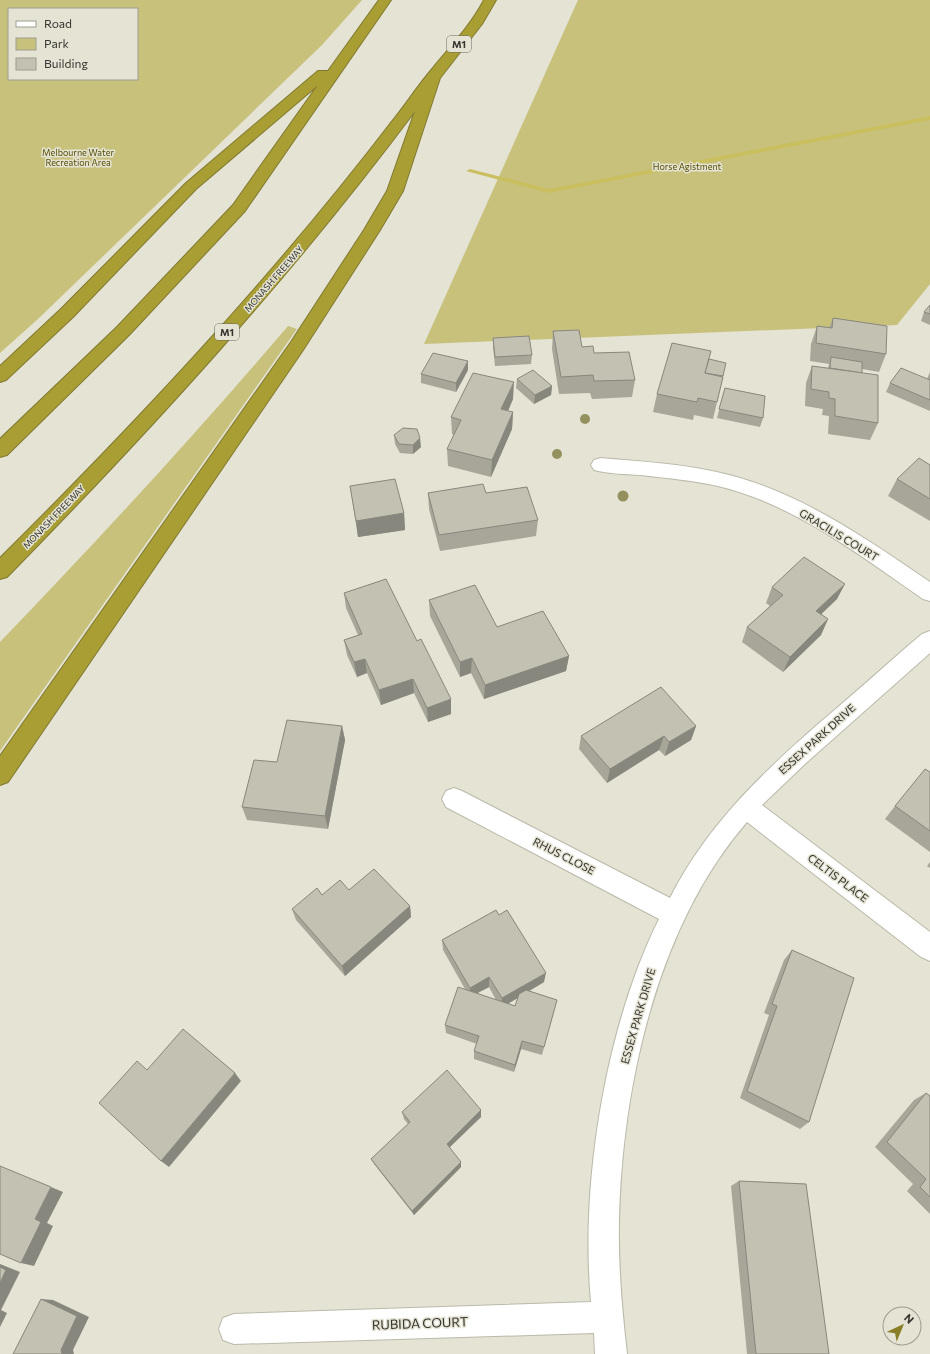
<svg xmlns="http://www.w3.org/2000/svg" width="930" height="1354" font-family="Commissioner,sans-serif">
	<style>
		.green { fill: #c8c17c; fill-rule: evenodd }
		.lines { fill: none; stroke-linecap: round; stroke-linejoin: round }
		.stream { fill: #c9bf5f; fill-rule: evenodd }
		.minor-casing { stroke: #bab9aa; stroke-width: 2 }
		.highway-casing { stroke: #817932; stroke-width: 2 }
		.minor { fill: #fff; fill-rule: evenodd }
		.highway { fill: #a99e33; fill-rule: evenodd }
		.tree { fill: #95915f }
		.wall { fill: #a7a699; fill-rule: evenodd }
		.shaded-wall { fill: #88877d }
		.building { fill: #c2c1b2; stroke: #88877d }
		.labels { text-anchor: middle; stroke-width: 3; stroke-linejoin: round; paint-order: stroke }
		.far-park-label { font-size: 9px; fill: #554e00; stroke: #e4e3d4 }
		.far-street-label { font-size: 9px; fill: #36352f; stroke: #e4e3d4 }
		.shield { fill: #e4e3d4; stroke: #6a6960; stroke-width: 1 }
		.shield-label { font-size: 10px; font-weight: bold; fill: #36352f }
		.street-label { font-size: 11px; fill: #36352f; stroke: #e4e3d4 }
		.near-street-label { font-size: 13px; fill: #36352f; stroke: #e4e3d4 }
	</style>
	<rect width="100%" height="100%" fill="#e4e3d4"/>
	<g class="green">
		<path d="M 0,0 L 362,0 L 322,45 L 38,319 L 0,353 ZM 9,9 L 137,9 L 137,79 L 9,79 Z"/>
		<polygon points="578,0 930,0 930,284 897,325 424,344"/>
		<path d="M 288,326 L 297,329 L 0,751 L 0,642 C 99,539 196,434 288,326 Z"/>
	</g>
	<g class="lines">
		<polygon class="stream" points="930,116 930,120 549,193 466,171 470,169 549,189"/>
		<g class="minor-casing">
			<g id="minor">
				<path d="M 601,458 C 645,462 690,464 733,476 C 806,496 868,540 930,582 L 930,601 L 923,599 C 859,555 794,504 718,486 C 692,480 666,478 640,475 C 625,474 609,474 594,470 L 591,465 L 594,460 Z"/>
				<path d="M 930,631 L 930,653 L 806,763 L 762,805 L 930,932 L 930,961 L 921,957 L 747,822 C 657,925 622,1087 619,1221 C 618,1266 622,1310 627,1354 L 595,1354 L 594,1333 L 234,1344 L 223,1340 L 219,1329 L 223,1318 L 234,1314 L 591,1302 C 580,1182 606,1026 659,919 L 446,807 L 442,799 L 446,791 L 454,788 L 462,791 L 670,898 C 705,828 759,776 817,725 C 848,699 878,672 909,645 L 922,634 Z"/>
			</g>
		</g>
		<g class="highway-casing">
			<g id="highway">
				<polygon points="379,0 391,0 245,211 129,335 7,455 0,457 0,439 117,327 233,205 318,85 196,189 73,317 6,380 0,382 0,366 61,309 186,183 318,71 328,71"/>
				<path d="M 484,0 L 496,0 L 482,24 L 440,78 L 403,191 L 380,230 L 303,350 L 8,782 L 0,785 L 0,756 L 291,342 L 364,230 L 387,191 L 415,111 C 291,277 152,429 7,577 L 0,579 L 0,558 C 138,421 271,279 390,124 C 403,108 415,90 428,74 C 447,50 470,27 484,0 Z"/>
			</g>
		</g>
		<use href="#minor" class="minor"/>
		<use href="#highway" class="highway"/>
	</g>
	<g class="tree">
		<circle cx="585" cy="419" r="5"/>
		<circle cx="557" cy="454" r="5"/>
		<circle cx="623" cy="496" r="5.5"/>
	</g>
	<g class="wall">
		<polygon points="930,305 930,325 921,321 924,312"/>
		<polygon points="833,318 886,354 879,372 862,369 862,373 878,423 870,440 828,434 829,416 822,415 823,409 805,406 806,383 812,366 828,368 829,364 810,361 811,344 817,326 829,328"/>
		<polygon points="553,331 594,353 635,380 632,397 592,399 590,393 559,394 552,349"/>
		<polygon points="493,338 532,355 531,364 495,366 493,347"/>
		<polygon points="709,359 723,377 713,419 694,415 693,420 653,412 657,394"/>
		<polygon points="468,370 456,392 421,383 421,374"/>
		<polygon points="930,372 930,411 886,392 890,383 927,379"/>
		<polygon points="517,379 552,386 551,395 534,404 516,388"/>
		<polygon points="725,388 763,418 760,427 717,418"/>
		<polygon points="513,399 508,411 513,412 512,429 491,477 448,466 447,449 454,435 452,434 451,417"/>
		<polygon points="394,435 421,447 413,454 400,453 395,444"/>
		<polygon points="930,465 930,521 888,496 897,479"/>
		<polygon points="350,486 404,513 405,530 358,537"/>
		<polygon points="428,493 538,520 536,536 440,551 429,509"/>
		<polygon points="772,587 837,599 821,614 828,619 821,635 783,672 742,642 747,627 770,606 766,603"/>
		<polygon points="344,593 451,714 428,722 414,693 381,705 367,673 357,677 347,655 344,640 358,635 346,608"/>
		<polygon points="429,600 569,656 566,671 484,699 471,673 460,677 430,616"/>
		<polygon points="342,726 345,740 328,829 247,820 242,807 277,762"/>
		<polygon points="696,726 691,740 665,756 659,750 607,783 579,749 581,736"/>
		<polygon points="930,772 930,852 885,819 895,806"/>
		<polygon points="930,862 930,868 927,866"/>
		<polygon points="349,890 410,906 411,917 345,976 296,920 292,909 322,895"/>
		<path d="M 499,915 L 544,982 L 529,991 L 557,1000 L 542,1055 L 521,1049 L 514,1072 L 474,1059 L 474,1051 L 477,1044 L 446,1033 L 445,1025 L 465,989 L 443,950 L 442,940 ZM 489,987 L 496,1000 L 477,993 ZM 518,998 L 515,1006 L 508,1003 L 509,1003 Z"/>
		<polygon points="792,950 809,1122 800,1129 740,1098 769,1015 764,1013 784,960"/>
		<polygon points="926,1093 930,1096 930,1214 907,1191 913,1184 875,1147 914,1100"/>
		<polygon points="481,1110 481,1117 449,1147 461,1167 414,1215 374,1164 371,1159 408,1124 404,1119 402,1112"/>
		<polygon points="739,1181 829,1354 747,1354 731,1186"/>
	</g>
	<g class="shaded-wall">
		<polygon points="468,361 468,370 456,392 456,383"/>
		<polygon points="514,382 513,399 501,427 501,409"/>
		<polygon points="552,386 551,395 534,404 535,395"/>
		<polygon points="513,412 512,429 491,477 492,460"/>
		<polygon points="420,438 421,447 413,454 413,445"/>
		<polygon points="404,513 405,530 358,537 356,521"/>
		<polygon points="845,584 837,599 809,626 816,611"/>
		<polygon points="828,619 821,635 783,672 790,657"/>
		<polygon points="569,656 566,671 484,699 485,685"/>
		<polygon points="472,658 471,673 460,677 460,662"/>
		<polygon points="365,659 367,673 357,677 354,662"/>
		<polygon points="413,679 414,693 381,705 379,690"/>
		<polygon points="451,699 451,714 428,722 427,708"/>
		<polygon points="342,726 345,740 328,829 325,816"/>
		<polygon points="696,726 691,740 665,756 669,742"/>
		<polygon points="664,736 659,750 607,783 610,769"/>
		<polygon points="410,906 411,917 345,976 342,966"/>
		<polygon points="546,973 544,982 501,1008 502,998"/>
		<polygon points="489,977 489,987 470,997 470,988"/>
		<polygon points="522,1041 521,1049 514,1072 515,1065"/>
		<polygon points="235,1073 241,1081 169,1167 161,1161"/>
		<polygon points="481,1110 481,1117 447,1150 447,1144"/>
		<polygon points="461,1162 461,1167 414,1215 412,1211"/>
		<polygon points="51,1187 63,1192 47,1223 53,1226 34,1266 21,1263 35,1219"/>
		<polygon points="0,1264 20,1272 1,1310 7,1313 0,1327"/>
		<polygon points="41,1299 53,1300 89,1317 73,1350 74,1354 62,1354"/>
	</g>
	<g class="building">
		<polygon points="930,305 930,314 924,312"/>
		<polygon points="833,318 887,326 886,354 816,343 817,326 832,328"/>
		<polygon points="579,330 582,347 593,346 594,353 629,352 635,380 594,381 593,375 561,377 553,331"/>
		<polygon points="529,336 532,355 495,357 493,338"/>
		<polygon points="672,343 711,351 705,373 723,377 717,402 698,398 697,402 657,394"/>
		<polygon points="433,353 468,361 456,383 421,374"/>
		<polygon points="831,357 862,362 862,373 830,368"/>
		<polygon points="709,359 726,363 723,376 705,373"/>
		<polygon points="812,366 878,375 878,423 835,416 835,399 829,398 829,392 811,389"/>
		<polygon points="901,368 930,380 930,400 890,383"/>
		<polygon points="533,370 552,386 535,395 517,379"/>
		<polygon points="473,373 514,382 501,409 513,412 492,460 447,449 461,420 451,417"/>
		<polygon points="725,388 765,396 763,418 719,409"/>
		<polygon points="403,428 417,429 420,438 413,445 399,444 394,435"/>
		<polygon points="919,458 930,465 930,499 897,479"/>
		<polygon points="395,479 404,513 356,521 350,486"/>
		<polygon points="483,484 486,493 527,487 538,520 439,535 428,493"/>
		<polygon points="804,557 845,584 816,611 828,619 790,657 747,627 783,595 772,587"/>
		<polygon points="386,579 417,641 421,639 451,699 427,708 413,679 379,690 365,659 354,662 344,640 362,634 344,593"/>
		<polygon points="475,585 497,627 543,611 569,656 485,685 472,658 460,662 429,600"/>
		<polygon points="661,687 696,726 669,742 664,736 610,769 581,736"/>
		<polygon points="287,720 342,726 325,816 242,807 254,760 277,762"/>
		<polygon points="925,769 930,772 930,831 895,806"/>
		<polygon points="374,869 410,906 342,966 292,909 317,888 322,895 340,880 349,890"/>
		<polygon points="496,910 499,915 507,910 546,973 502,998 489,977 470,988 442,940"/>
		<polygon points="792,950 854,978 809,1122 747,1091 777,1006 772,1004"/>
		<polygon points="458,987 515,1006 519,994 526,990 557,1000 544,1047 522,1041 515,1065 474,1051 479,1036 445,1025"/>
		<polygon points="183,1029 235,1073 161,1161 99,1103 137,1061 147,1070"/>
		<polygon points="447,1070 481,1110 447,1144 461,1162 412,1211 371,1159 410,1122 402,1112"/>
		<polygon points="926,1093 930,1096 930,1197 920,1187 926,1179 887,1142"/>
		<polygon points="0,1166 51,1187 35,1219 41,1222 21,1263 0,1254"/>
		<polygon points="739,1181 806,1184 829,1354 756,1354"/>
		<polygon points="0,1267 6,1270 0,1283"/>
		<polygon points="41,1299 77,1316 61,1350 62,1354 13,1354"/>
	</g>
	<g class="labels">
		<g class="far-park-label">
			<text x="78" y="156">Melbourne Water<tspan x="78" dy="10">Recreation Area</tspan></text>
			<text x="687" y="170">Horse Agistment</text>
		</g>
		<g class="far-street-label">
			<text transform="translate(274 279) rotate(-49)" y="3">MONASH FREEWAY</text>
			<text transform="translate(54 517) rotate(-46)" y="3">MONASH FREEWAY</text>
		</g>
		<g class="shield">
			<rect x="447" y="36" width="24" height="16" rx="3"/>
			<rect x="215" y="324" width="24" height="16" rx="3"/>
		</g>
		<g class="shield-label">
			<text x="459" y="48">M1</text>
			<text x="227" y="336">M1</text>
		</g>
		<g class="street-label">
			<text transform="translate(839 535) rotate(31)" y="4">GRACILIS COURT</text>
			<text transform="translate(817 739) rotate(-42)" y="4">ESSEX PARK DRIVE</text>
			<text transform="translate(564 856) rotate(27)" y="4">RHUS CLOSE</text>
			<text transform="translate(838 878) rotate(37)" y="4">CELTIS PLACE</text>
			<text transform="translate(638 1016) rotate(-74)" y="4">ESSEX PARK DRIVE</text>
		</g>
		<g class="near-street-label">
			<text transform="translate(420 1323) rotate(-2)" y="5">RUBIDA COURT</text>
		</g>
	</g>
	<rect x="8" y="8" width="130" height="72" fill="#e4e3d4" stroke="#9e9d92"/>
	<rect x="16" y="21" width="20" height="6" fill="#ffffff" stroke="#9e9d92"/>
	<text x="44" y="28" font-size="12" fill="#36352f">Road</text>
	<rect x="16" y="38" width="20" height="12" fill="#c8c17c" stroke="#9e9d92"/>
	<text x="44" y="48" font-size="12" fill="#36352f">Park</text>
	<rect x="16" y="58" width="20" height="12" fill="#c2c1b2" stroke="#9e9d92"/>
	<text x="44" y="68" font-size="12" fill="#36352f">Building</text>
	<g transform="translate(902 1326) rotate(44)"><circle r="19" fill="#e4e3d4" stroke="#9e9d92"/>
	<path d="M0-3L7 15L0 10L-7 15Z" fill="#887e25"/>
	<text y="-6" font-size="11" font-weight="bold" text-anchor="middle" fill="#36352f">N</text>
	</g>
</svg>
